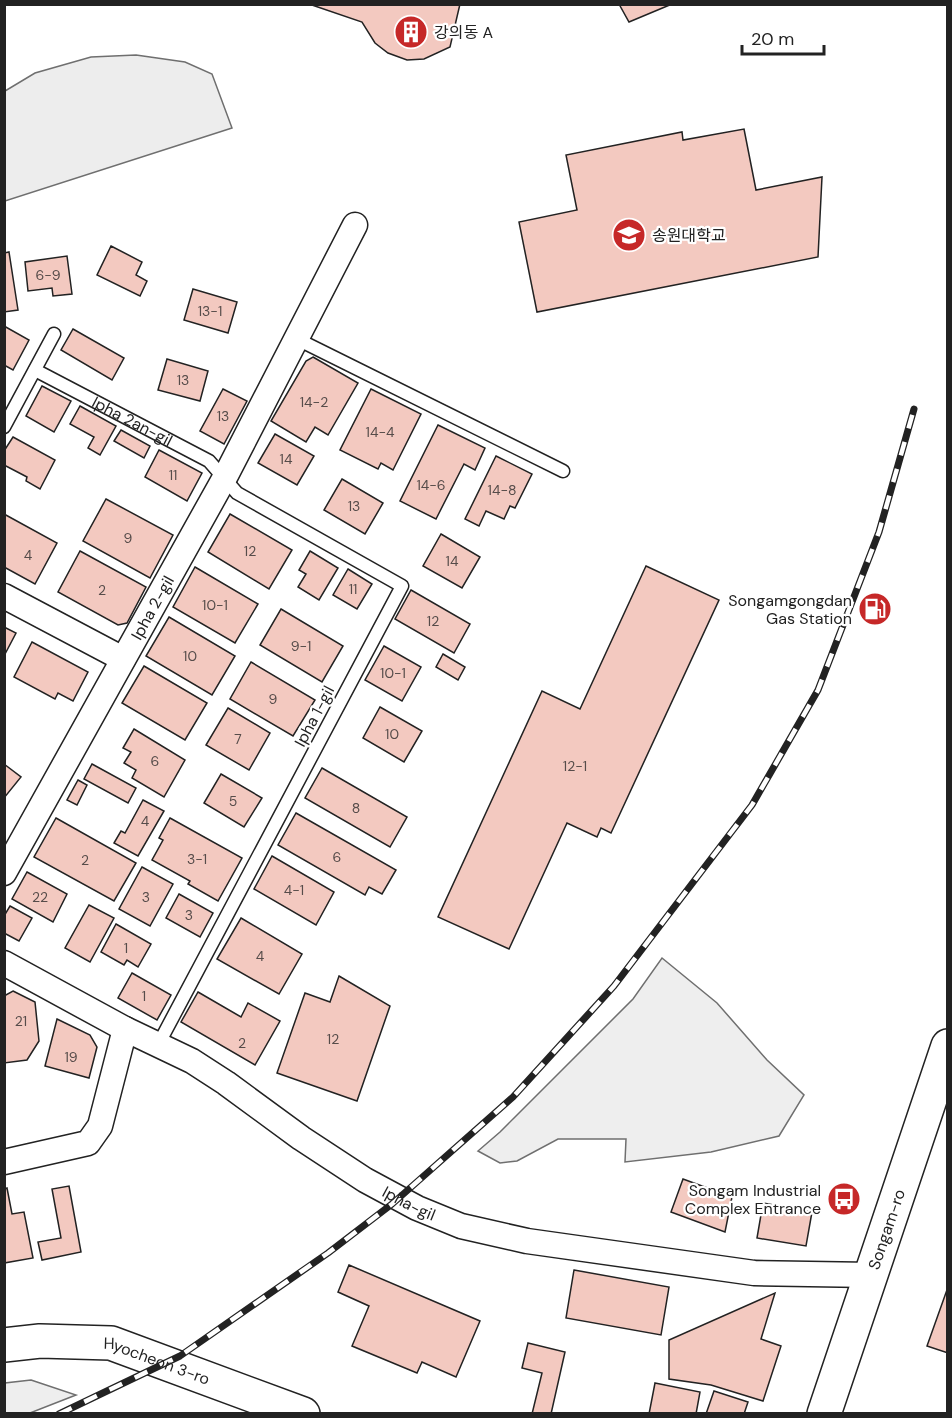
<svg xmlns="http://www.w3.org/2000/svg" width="952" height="1418" font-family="'DM Sans','Noto Sans KR',sans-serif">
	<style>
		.green { fill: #eee; stroke: #6f6f6f; stroke-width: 1.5 }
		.parking { fill: #ededed; stroke: #6f6f6f; stroke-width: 1.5 }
		.building { fill: #f3c9c0; stroke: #222; stroke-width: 1.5 }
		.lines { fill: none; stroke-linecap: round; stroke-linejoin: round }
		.lane-casing { stroke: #222; stroke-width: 15 }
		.street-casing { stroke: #222; stroke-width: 27 }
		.secondary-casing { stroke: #222; stroke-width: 36 }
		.lane { stroke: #fff; stroke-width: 12 }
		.street { stroke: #fff; stroke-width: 24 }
		.secondary { stroke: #fff; stroke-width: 33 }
		.rail-casing { stroke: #222; stroke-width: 7 }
		.rail { stroke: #fff; stroke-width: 4.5; stroke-dasharray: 14; stroke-linecap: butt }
		.labels { text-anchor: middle; stroke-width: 4.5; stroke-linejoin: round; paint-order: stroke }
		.number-label { font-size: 14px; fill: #564c4a }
		.poi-label { font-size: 16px; fill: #222; stroke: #fff; text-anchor: start }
		.street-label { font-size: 16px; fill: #222; stroke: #fff }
	</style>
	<rect width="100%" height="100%" fill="#fff"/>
	<g class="green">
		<polygon points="662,958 717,1003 767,1060 804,1095 779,1136 711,1152 625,1162 626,1139 558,1139 517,1161 500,1163 478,1151 500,1132 633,999"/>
		<polygon points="31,1380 76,1395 30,1413 5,1413 5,1383"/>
	</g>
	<polygon class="parking" points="136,55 185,62 212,74 232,128 5,201 5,91 35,73 91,57"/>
	<g class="building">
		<polygon points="309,4 460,4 450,47 424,59 407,60 388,53 375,43 362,22"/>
		<polygon points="619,4 672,4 629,22"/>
		<polygon points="744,129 756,190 822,177 818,257 537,312 519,222 577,210 566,155 682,132 683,140"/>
		<polygon points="111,246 142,262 136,275 147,281 140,296 97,275"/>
		<polygon points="9,252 18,310 4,312 4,253"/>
		<polygon points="67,256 72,294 53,296 52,288 28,291 25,262"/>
		<polygon points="193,289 237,302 228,333 184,320"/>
		<polygon points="4,326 29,340 13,370 4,365"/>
		<polygon points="73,329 124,358 112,380 61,350"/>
		<polygon points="313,357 358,383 328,435 315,427 306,442 271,421 306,361"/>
		<polygon points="167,359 208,371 200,401 158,390"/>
		<polygon points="42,386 71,401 54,432 26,416"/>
		<polygon points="223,389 247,401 224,444 200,431"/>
		<polygon points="371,389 421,414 393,470 381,463 378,469 340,450"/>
		<polygon points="80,406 116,426 100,455 88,448 94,437 70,424"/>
		<polygon points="438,425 485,448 475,470 464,464 436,519 400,501"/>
		<polygon points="121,430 150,446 144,458 114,441"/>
		<polygon points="275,434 314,456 297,485 258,463"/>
		<polygon points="13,437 55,460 40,489 26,481 27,477 4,465 4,451"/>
		<polygon points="159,450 202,473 187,501 145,477"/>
		<polygon points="496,456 532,474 515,508 510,506 504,519 486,511 479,526 465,519"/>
		<polygon points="342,479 383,503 365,534 324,510"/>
		<polygon points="106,499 173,535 150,578 83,541"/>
		<polygon points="4,514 57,543 35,584 4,567"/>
		<polygon points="230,514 292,550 269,589 208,552"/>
		<polygon points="441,534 480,557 462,588 423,566"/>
		<polygon points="80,551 146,587 127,623 118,625 58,592"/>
		<polygon points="310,551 338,568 319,600 298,587 306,574 299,570"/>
		<polygon points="646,566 719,600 611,833 601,828 597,837 567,823 509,949 438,917 542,691 580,709"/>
		<polygon points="195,567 258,604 235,643 173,607"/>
		<polygon points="348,569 372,584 357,609 333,595"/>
		<polygon points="411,590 470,624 454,653 395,619"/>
		<polygon points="281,609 343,646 322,682 260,645"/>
		<polygon points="169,617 235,656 212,695 146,656"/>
		<polygon points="4,627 16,633 4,656"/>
		<polygon points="32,642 88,672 73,701 58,693 55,699 14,677"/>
		<polygon points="384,646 421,667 402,701 365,680"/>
		<polygon points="443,654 465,667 458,680 436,667"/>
		<polygon points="251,662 315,700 293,736 230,699"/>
		<polygon points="144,666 207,703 185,740 122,703"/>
		<polygon points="380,707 422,731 404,762 363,738"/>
		<polygon points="228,708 270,733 249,770 206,745"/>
		<polygon points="134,729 185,760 164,797 132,778 136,770 124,763 131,752 123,748"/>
		<polygon points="4,764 21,777 4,798"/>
		<polygon points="92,764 136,788 128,803 84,779"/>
		<polygon points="322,768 407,817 390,847 305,798"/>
		<polygon points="221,774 262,798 244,827 204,803"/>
		<polygon points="78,780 87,785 77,805 67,800"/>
		<polygon points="143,800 164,811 138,856 114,843 121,831 125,833"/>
		<polygon points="296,813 396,870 382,894 369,887 365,895 278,845"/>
		<polygon points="56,818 136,863 114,901 34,857"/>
		<polygon points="170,818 242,858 218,901 188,884 190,881 152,860 163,840 159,838"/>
		<polygon points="272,856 334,892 316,925 254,889"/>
		<polygon points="142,867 173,884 150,926 119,909"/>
		<polygon points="27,872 67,894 53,922 12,899"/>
		<polygon points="179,894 213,913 200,937 166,918"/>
		<polygon points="89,905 114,918 90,962 65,948"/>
		<polygon points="10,906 32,918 19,941 4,933 4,916"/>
		<polygon points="241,918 302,954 279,994 217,959"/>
		<polygon points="116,924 151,944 138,967 127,960 124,965 101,952"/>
		<polygon points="132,973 171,995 157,1020 118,998"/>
		<polygon points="339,976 390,1006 357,1101 277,1073 305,993 330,1002"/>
		<polygon points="13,991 35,1002 39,1041 27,1060 4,1063 4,996"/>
		<polygon points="198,992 241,1017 248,1003 280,1021 255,1065 181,1022"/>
		<polygon points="57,1019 90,1035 97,1047 89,1078 45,1066"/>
		<polygon points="683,1179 732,1197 725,1232 671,1212"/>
		<polygon points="69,1186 81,1252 42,1260 38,1242 61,1238 52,1189"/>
		<polygon points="7,1188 12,1214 24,1212 33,1258 4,1263 4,1189"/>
		<polygon points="763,1203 812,1212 806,1246 757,1238"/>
		<polygon points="349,1265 480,1321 456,1377 422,1362 417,1373 352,1346 369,1306 338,1292"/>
		<polygon points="574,1270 669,1287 661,1335 566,1318"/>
		<polygon points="948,1287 948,1353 927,1346"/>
		<polygon points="775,1293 761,1339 781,1346 763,1401 711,1385 669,1379 669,1340"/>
		<polygon points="528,1343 565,1352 551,1414 532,1414 542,1373 522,1368"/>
		<polygon points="655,1383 700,1392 696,1414 649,1414"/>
		<polygon points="714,1391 748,1402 744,1414 706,1414"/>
	</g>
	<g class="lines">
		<g class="lane-casing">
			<g id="lane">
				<polyline points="297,339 563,471"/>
				<path id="s1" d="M 35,370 L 209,461 L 237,493 L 402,586 L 158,1045"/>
				<polyline points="4,427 54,334"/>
			</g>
		</g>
		<g class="street-casing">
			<g id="street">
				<polyline points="4,596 123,659"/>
				<path id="s2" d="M 4,873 L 224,479 L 355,225"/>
				<path id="s3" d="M 4,963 L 125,1029 L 192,1061 L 226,1083 L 301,1138 L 365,1180 L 417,1208 L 461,1226 L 527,1241 L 754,1273 L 872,1275"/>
				<polyline points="4,1162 88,1143 100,1126 125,1029"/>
			</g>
		</g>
		<g class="secondary-casing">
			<g id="secondary">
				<path id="s4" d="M 4,1345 L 40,1341 L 111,1343 L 303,1414"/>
				<path id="s5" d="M 824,1414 L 948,1046"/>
			</g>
		</g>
		<use href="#lane" class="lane"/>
		<use href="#street" class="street"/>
		<use href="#secondary" class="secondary"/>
		<g class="rail-casing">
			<polyline id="rail" points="59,1414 180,1356 328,1253 392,1204 513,1097 614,986 752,805 818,690 879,532 914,409"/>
		</g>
		<use href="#rail" class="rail"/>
	</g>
	<defs>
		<g id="building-disc" transform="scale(1.725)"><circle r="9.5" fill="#c62828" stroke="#fff"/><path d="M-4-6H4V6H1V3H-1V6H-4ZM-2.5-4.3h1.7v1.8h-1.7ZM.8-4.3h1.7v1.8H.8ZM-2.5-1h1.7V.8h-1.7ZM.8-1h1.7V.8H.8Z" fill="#fff"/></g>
		<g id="university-disc" transform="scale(1.725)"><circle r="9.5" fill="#c62828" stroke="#fff"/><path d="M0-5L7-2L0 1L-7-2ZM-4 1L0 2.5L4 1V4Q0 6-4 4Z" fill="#fff"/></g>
		<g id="fuel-disc" transform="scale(1.725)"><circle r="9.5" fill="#c62828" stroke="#fff"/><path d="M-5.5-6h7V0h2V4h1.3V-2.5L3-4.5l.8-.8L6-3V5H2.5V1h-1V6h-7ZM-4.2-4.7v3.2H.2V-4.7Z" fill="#fff"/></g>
		<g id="bus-disc" transform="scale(1.725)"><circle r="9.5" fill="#c62828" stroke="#fff"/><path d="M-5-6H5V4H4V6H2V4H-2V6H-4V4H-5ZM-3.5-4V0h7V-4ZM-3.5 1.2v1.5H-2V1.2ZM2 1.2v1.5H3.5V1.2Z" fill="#fff"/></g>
	</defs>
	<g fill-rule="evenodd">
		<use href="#building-disc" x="411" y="32"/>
		<use href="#university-disc" x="629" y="235"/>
		<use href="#fuel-disc" x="875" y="609"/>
		<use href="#bus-disc" x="844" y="1199"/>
	</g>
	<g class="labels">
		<g class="number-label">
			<text x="48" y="280">6-9</text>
			<text x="210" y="316">13-1</text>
			<text x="183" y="385">13</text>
			<text x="314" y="407">14-2</text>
			<text x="223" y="421">13</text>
			<text x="380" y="437">14-4</text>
			<text x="286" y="464">14</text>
			<text x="173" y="480">11</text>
			<text x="431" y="490">14-6</text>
			<text x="502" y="495">14-8</text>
			<text x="354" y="511">13</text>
			<text x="128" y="543">9</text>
			<text x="250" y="556">12</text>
			<text x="28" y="560">4</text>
			<text x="452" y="566">14</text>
			<text x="353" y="594">11</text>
			<text x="102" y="595">2</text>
			<text x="215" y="610">10-1</text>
			<text x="433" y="626">12</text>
			<text x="301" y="651">9-1</text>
			<text x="190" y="661">10</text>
			<text x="393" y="678">10-1</text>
			<text x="273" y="704">9</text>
			<text x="392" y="739">10</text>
			<text x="238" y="744">7</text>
			<text x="155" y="766">6</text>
			<text x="575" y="771">12-1</text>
			<text x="233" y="806">5</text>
			<text x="356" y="813">8</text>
			<text x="145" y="826">4</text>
			<text x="337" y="862">6</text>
			<text x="197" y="864">3-1</text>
			<text x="85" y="865">2</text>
			<text x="294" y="895">4-1</text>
			<text x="40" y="902">22</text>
			<text x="146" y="902">3</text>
			<text x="189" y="920">3</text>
			<text x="126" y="953">1</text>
			<text x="260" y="961">4</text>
			<text x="144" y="1001">1</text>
			<text x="21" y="1026">21</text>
			<text x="333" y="1044">12</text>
			<text x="242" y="1048">2</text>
			<text x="71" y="1062">19</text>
		</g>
		<g class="poi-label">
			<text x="434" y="38">강의동 A</text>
			<text x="652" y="241">송원대학교</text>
			<text x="852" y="606" text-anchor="end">Songamgongdan<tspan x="852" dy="18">Gas Station</tspan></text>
			<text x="821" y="1196" text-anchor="end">Songam Industrial<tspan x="821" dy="18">Complex Entrance</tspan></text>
		</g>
		<g class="street-label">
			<text dy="6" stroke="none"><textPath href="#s1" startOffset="110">Ipha 2an-gil</textPath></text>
			<text dy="6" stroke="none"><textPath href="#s2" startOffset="304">Ipha 2-gil</textPath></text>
			<text transform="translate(314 716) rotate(-62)" y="6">Ipha 1-gil</text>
			<text dy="6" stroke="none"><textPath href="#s3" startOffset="472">Ipha-gil</textPath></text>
			<text dy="6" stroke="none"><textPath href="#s5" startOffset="195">Songam-ro</textPath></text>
			<text dy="6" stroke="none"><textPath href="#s4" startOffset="156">Hyocheon 3-ro</textPath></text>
		</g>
	</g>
	<rect width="952" height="1418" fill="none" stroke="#222222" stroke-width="12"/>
	<path d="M742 45v9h82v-9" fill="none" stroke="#222222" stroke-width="3"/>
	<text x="751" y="45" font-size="18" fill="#222222" stroke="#ffffff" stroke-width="4.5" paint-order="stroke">20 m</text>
</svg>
